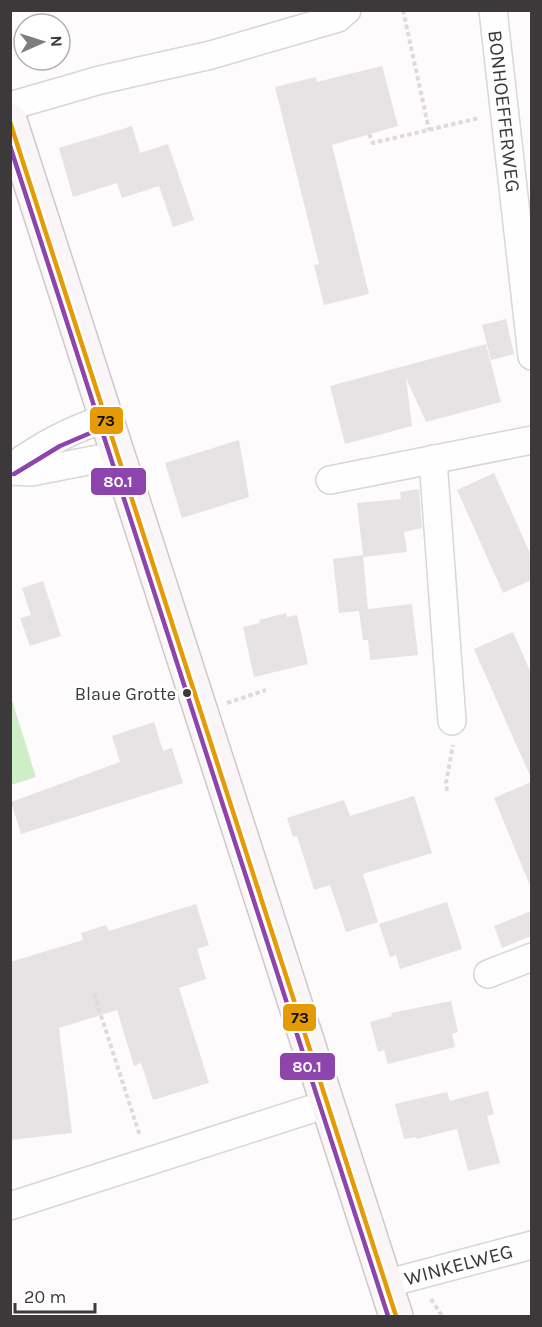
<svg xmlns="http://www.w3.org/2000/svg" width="542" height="1327" font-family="Karla,sans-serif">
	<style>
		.green { fill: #ceeec7 }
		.building { fill: #e5e3e4 }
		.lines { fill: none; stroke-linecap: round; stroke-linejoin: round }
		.minor-casing { stroke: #d8d6d7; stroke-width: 30 }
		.major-casing { stroke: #d0c7cc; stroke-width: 36 }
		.path { stroke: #dddcdc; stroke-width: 4; stroke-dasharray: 4.5 3; stroke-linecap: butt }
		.minor { stroke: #fffeff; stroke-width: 27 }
		.major { stroke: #faf6f8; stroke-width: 33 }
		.bus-1-casing { stroke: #fff; stroke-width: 9 }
		.bus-2-casing { stroke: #fff; stroke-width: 9 }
		.bus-1 { stroke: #e49b06; stroke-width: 4.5 }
		.bus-2 { stroke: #8e44ad; stroke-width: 4.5 }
		.bus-dot { fill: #3b393a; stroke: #fff; stroke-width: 2 }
		.labels { text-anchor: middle; stroke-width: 6; stroke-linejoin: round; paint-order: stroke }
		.bus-label { font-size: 18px; fill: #3b393a; stroke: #fff; text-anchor: end }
		.street-label { font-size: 20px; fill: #3b393a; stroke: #fff }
		.line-badge { stroke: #fff; stroke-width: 2 }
		.badge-label { font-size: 16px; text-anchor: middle; font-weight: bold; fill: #fff }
		.pale-badge-label { font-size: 16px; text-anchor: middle; font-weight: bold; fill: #111 }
	</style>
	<rect width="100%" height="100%" fill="#fefbfc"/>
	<polygon class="green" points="11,697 36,777 11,785 10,785"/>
	<g class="building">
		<polygon points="382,66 398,126 332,145 369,294 324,305 314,265 319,264 275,87 316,77 317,82"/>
		<polygon points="132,126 140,153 168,144 194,220 173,227 159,186 122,198 117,183 73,197 59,148"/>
		<polygon points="506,319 514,354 491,360 482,325"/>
		<polygon points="486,344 501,402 426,422 406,378 412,426 345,444 330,386"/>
		<polygon points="239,440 249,497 182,518 165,463"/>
		<polygon points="494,473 531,555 531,580 503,593 457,490"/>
		<polygon points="419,489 422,528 404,532 407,552 363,557 368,609 412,604 418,655 370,660 368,640 363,640 359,611 339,613 333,559 363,555 357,503 401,499 400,492"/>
		<polygon points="43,581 61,636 30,646 20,618 31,615 22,588"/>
		<polygon points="286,613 287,617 297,615 308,664 254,677 243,627 260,623 259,620"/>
		<polygon points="513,632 531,673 531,778 474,649"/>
		<polygon points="154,722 163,751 172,748 183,783 21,834 11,802 120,762 112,736"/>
		<polygon points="531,782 531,888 494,798"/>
		<polygon points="414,796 432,853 363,874 378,922 346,932 330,885 314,890 297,836 293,837 287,818 344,800 350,816"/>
		<polygon points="447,902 462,949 400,969 396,955 390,957 379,924"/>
		<polygon points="196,904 209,945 197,949 206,979 179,988 209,1083 153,1100 141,1063 134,1066 117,1010 59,1028 72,1133 10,1140 10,962 83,940 81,933 106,925 109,931"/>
		<polygon points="531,911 531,936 502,948 494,926"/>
		<polygon points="451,1001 458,1032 452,1034 455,1047 388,1064 384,1050 378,1052 370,1022 392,1016 391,1013"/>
		<polygon points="488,1091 494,1114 487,1116 500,1163 468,1171 457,1129 417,1139 416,1137 404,1139 395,1104 447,1092 450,1101"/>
	</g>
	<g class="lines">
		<g class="minor-casing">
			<g id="minor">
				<path id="s1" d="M 493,10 L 532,356"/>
				<polyline points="10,106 100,80 211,55 338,18 347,10"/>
				<polyline points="433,459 452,721"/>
				<path d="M 10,468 C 42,445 70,430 107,418"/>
				<polyline points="10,471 31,472 119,455"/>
				<polyline points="330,480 532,440"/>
				<polyline points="488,974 532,957"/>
				<polyline points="10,1206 327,1104"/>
				<path id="s2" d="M 385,1284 L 532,1245"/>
			</g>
		</g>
		<g class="major-casing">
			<polyline id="major" points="10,120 396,1316"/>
		</g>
		<g class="path">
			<polyline points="403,10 429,130"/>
			<polyline points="369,134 373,143 479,118"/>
			<polyline points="227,703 266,690"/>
			<polyline points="447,791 446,783 453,745"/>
			<polyline points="94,994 140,1136"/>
			<polyline points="431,1299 442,1316"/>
		</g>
		<use href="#minor" class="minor"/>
		<use href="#major" class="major"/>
		<g class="bus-1-casing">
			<polyline id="bus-1" points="10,122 396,1316"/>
		</g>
		<g class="bus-2-casing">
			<g id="bus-2">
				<polyline points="10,146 388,1316"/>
				<polyline points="14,474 60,446 109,425"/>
			</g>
		</g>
		<use href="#bus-1" class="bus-1"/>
		<use href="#bus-2" class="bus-2"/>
	</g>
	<circle class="bus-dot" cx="187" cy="693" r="5"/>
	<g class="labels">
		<g class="bus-label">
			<text x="176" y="700">Blaue Grotte</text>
		</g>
		<g class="street-label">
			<text dy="7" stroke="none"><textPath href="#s1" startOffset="102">BONHOEFFERWEG</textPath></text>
			<text dy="7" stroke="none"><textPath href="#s2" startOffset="76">WINKELWEG</textPath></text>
		</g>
	</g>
	<g class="line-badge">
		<rect x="89" y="406" width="35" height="29" rx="6" fill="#e49b06"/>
		<rect x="90" y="467" width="57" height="29" rx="6" fill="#8e44ad"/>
		<rect x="282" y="1003" width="35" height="29" rx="6" fill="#e49b06"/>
		<rect x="279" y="1052" width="57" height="29" rx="6" fill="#8e44ad"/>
	</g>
	<g class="badge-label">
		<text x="118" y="487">80.1</text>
		<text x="307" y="1072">80.1</text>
	</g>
	<g class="pale-badge-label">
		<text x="106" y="426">73</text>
		<text x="300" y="1023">73</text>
	</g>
	<rect width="542" height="1327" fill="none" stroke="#3b393a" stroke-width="24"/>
	<g transform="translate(42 42) rotate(87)"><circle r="28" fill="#ffffff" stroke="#b1b0b0" stroke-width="1.5"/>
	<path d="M0-4.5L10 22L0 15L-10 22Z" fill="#7f7d7e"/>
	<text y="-9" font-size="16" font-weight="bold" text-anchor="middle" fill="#3b393a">N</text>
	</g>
	<path d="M15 1303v9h80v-9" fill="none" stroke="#3b393a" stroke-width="3"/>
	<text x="24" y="1303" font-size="18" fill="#3b393a" stroke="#ffffff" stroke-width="4.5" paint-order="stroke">20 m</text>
</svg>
